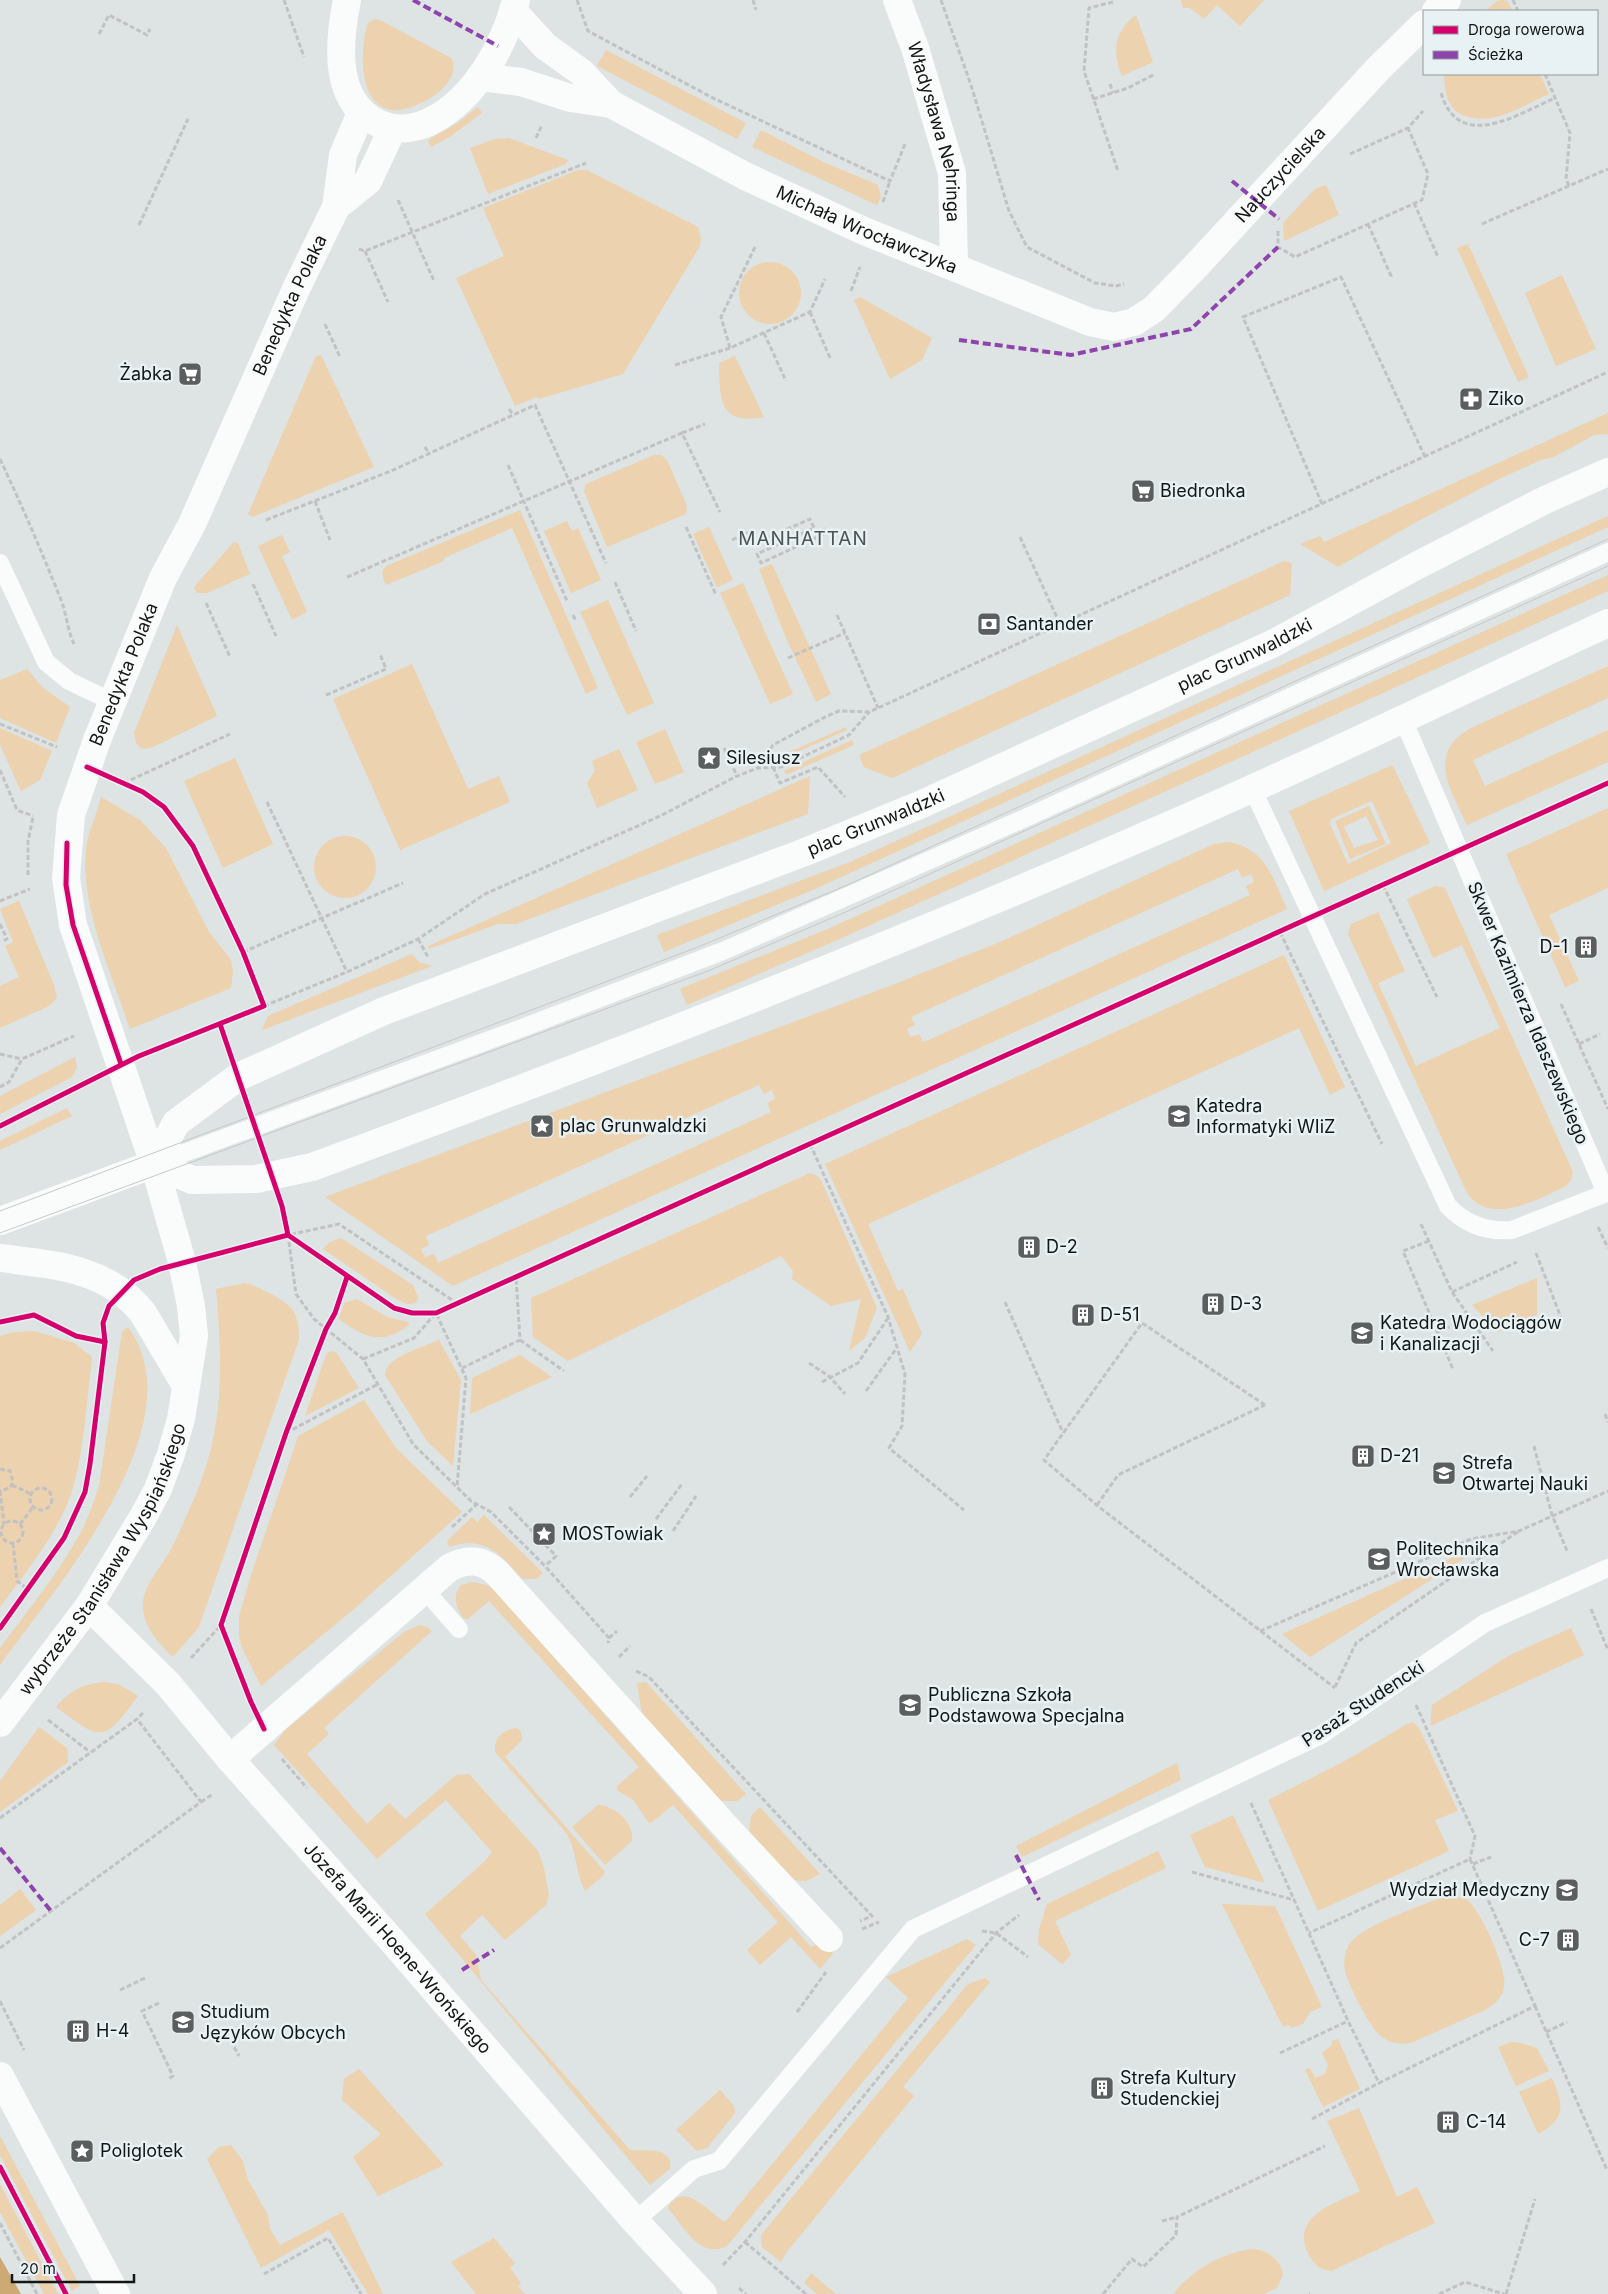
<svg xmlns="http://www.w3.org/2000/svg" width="1608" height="2294" font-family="Inter,sans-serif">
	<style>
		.green { fill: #ecd2ae; fill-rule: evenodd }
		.water { fill: #cda974 }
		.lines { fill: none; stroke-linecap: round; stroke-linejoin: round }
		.path { stroke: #c1c2c3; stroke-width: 3; stroke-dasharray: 5 2.5; stroke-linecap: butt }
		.service { stroke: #fafbfb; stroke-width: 18 }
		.minor { stroke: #fafbfb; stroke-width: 28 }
		.secondary { stroke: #fafbfb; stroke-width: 28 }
		.tram { stroke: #c7c8c8; stroke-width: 1 }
		.quiet { stroke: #8e44ad; stroke-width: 4; stroke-dasharray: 8 4; stroke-linecap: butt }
		.cycleway-casing { stroke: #e8f1f3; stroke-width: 8 }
		.cycleway { stroke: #d6006c; stroke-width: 5 }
		.labels { text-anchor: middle; stroke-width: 5; stroke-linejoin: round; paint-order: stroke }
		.street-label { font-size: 18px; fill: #131617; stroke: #e8f1f3 }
		.poi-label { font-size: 18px; fill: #131617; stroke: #e8f1f3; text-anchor: start }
		.neighbourhood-label { font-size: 19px; letter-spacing: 1px; fill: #4c5455; stroke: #e8f1f3 }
	</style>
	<rect width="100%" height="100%" fill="#dee3e3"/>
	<g class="green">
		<polygon points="1181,0 1264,0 1240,26 1217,5 1204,19 1190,8 1183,8"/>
		<polygon points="1502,0 1507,1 1513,11 1485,11 1497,1"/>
		<path d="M 1136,15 L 1153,62 L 1122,76 C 1112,52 1114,31 1136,15 Z"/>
		<path d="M 375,19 L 380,20 L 451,58 C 465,84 414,113 391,110 C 357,104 360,47 368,23 Z"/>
		<polygon points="606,50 746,123 737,139 597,66"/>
		<path d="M 1444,74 L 1540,74 L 1549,94 C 1521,106 1495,126 1465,116 C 1446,109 1445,91 1444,74 Z"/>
		<polygon points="478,107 482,113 451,136 431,147 428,140 456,124"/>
		<polygon points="761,130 823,162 878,185 881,197 877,205 752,147"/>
		<polygon points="509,138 568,160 566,164 488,194 470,148 495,139"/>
		<polygon points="578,170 587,170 698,227 701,238 700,246 623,374 539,399 537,397 515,406 456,278 504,256 483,208"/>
		<polygon points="1326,185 1339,215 1284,241 1283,223 1315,189"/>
		<polygon points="1468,244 1529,377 1518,382 1457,248"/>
		<circle cx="770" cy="293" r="31"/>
		<polygon points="1562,275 1596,349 1556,366 1525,293"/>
		<polygon points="860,297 932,338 922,360 890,379 854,300"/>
		<polygon points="321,355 374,467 252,517 248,514 316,356"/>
		<path d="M 735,356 L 764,417 C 718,426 720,398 719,363 Z"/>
		<polygon points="1608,413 1608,434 1594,435 1554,457 1541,460 1501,478 1418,521 1338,567 1300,544 1320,536 1324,542"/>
		<polygon points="654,455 661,455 667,460 687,506 686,514 607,547 584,491 586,484"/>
		<path d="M 520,510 L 598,688 L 586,694 L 512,528 L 444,558 L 444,561 L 386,585 C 383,578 380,572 386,566 Z"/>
		<polygon points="1608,516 1608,527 815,889 664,952 657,935 850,862"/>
		<polygon points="567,521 572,531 578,528 601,580 571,593 544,531"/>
		<polygon points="709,527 733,580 717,587 693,534"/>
		<polygon points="282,535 290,552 282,556 307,612 292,620 258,546"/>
		<polygon points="234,542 238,543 250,574 207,593 197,593 194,587"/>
		<polygon points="1284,561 1292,563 1290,595 892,778 864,767 859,755"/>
		<polygon points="772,564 831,694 816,702 786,638 759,569"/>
		<polygon points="1608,575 1608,591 835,941 687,1005 680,989 830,928"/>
		<polygon points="743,583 793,694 770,704 720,593"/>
		<polygon points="608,600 654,703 627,715 580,612"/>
		<polygon points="177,625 217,716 151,748 142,749 136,743 134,733"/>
		<polygon points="412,664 468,789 499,776 510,802 400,850 333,699"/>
		<path d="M 1608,666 L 1608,698 L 1473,760 L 1485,786 L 1608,730 L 1608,762 L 1467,825 C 1456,800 1431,764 1456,739 C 1460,735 1466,731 1471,728 Z"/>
		<polygon points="27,669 42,687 70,707 56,743 0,718 0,680"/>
		<polygon points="846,727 847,730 779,760 778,757"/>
		<polygon points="0,728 52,751 40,780 21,791 0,745"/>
		<polygon points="665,729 684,772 655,784 636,742"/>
		<polygon points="852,740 854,745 786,775 784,771"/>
		<polygon points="619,749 638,790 597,808 587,783 595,770 592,761"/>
		<polygon points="235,758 273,844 223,868 184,781"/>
		<path d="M 1390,766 L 1393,766 L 1430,843 L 1324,891 L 1289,811 ZM 1372,801 L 1391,843 L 1348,864 L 1330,824 L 1331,819 Z"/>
		<polygon points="810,776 808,814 516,924 498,924 429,949 428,946"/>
		<path d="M 101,797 L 140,820 L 166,848 L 209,932 L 231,960 L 233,971 L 231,988 L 130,1029 C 112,973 80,908 86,849 C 88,832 97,814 101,797 Z"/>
		<path d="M 1369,806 L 1386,844 L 1350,859 L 1335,821 ZM 1366,816 L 1378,840 L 1354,848 L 1344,827 Z"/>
		<polygon points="1608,808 1608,888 1549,915 1579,981 1565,987 1506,854"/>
		<circle cx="345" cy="867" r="31"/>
		<path d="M 1228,842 C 1266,848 1273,879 1287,909 L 453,1286 L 325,1197 L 887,987 L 1000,942 L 1214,844 ZM 1238,869 L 1242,878 L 1251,874 L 1254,882 L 1246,886 L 1250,895 L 931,1039 L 923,1042 L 919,1034 L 910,1037 L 907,1029 L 915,1025 L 911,1017 ZM 759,1085 L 764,1094 L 772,1090 L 775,1099 L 767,1103 L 771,1112 L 438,1263 L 434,1254 L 425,1257 L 421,1249 L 429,1245 L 426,1236 Z"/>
		<path d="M 1435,886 L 1445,888 L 1573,1172 L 1571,1180 L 1566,1186 C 1538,1199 1491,1227 1467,1193 L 1348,934 L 1351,924 L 1378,912 L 1405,971 L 1378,983 L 1416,1066 L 1500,1028 L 1462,945 L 1433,958 L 1407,899 Z"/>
		<polygon points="19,901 54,985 57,998 49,1006 0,1028 0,986 19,977 5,946 13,942 0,909"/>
		<polygon points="412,954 419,962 432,966 262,1030 268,1016"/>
		<polygon points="1284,955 1345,1087 1330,1095 1299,1028 868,1224 898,1291 903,1289 922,1334 910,1352 825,1164"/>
		<polygon points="75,1057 77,1067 72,1077 0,1114 0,1096"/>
		<polygon points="67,1108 72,1116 0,1150 0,1141"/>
		<polygon points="810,1173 816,1175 821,1180 877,1308 865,1338 849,1351 861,1299 831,1306 792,1279 793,1271 781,1256 568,1361 533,1337 531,1298"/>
		<polygon points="341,1238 413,1285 418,1298 416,1303 407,1304 398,1300 323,1249 330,1242"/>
		<polygon points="1537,1278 1537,1315 1498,1332 1472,1305"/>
		<path d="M 245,1283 C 257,1286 282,1298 291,1308 C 298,1316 299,1329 299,1339 L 199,1627 L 173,1657 C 158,1643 141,1624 143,1602 C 145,1584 161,1567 170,1551 C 177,1538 183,1524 189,1510 C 225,1433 223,1371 216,1289 Z"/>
		<path d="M 357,1299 L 387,1317 L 409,1322 L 408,1326 C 380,1346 364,1337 339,1319 L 344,1303 Z"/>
		<path d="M 128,1327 C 199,1424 55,1588 0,1665 L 0,1648 C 28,1610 60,1572 82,1530 C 89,1516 94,1501 99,1486 L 122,1332 Z"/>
		<path d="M 35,1331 L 74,1343 L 92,1357 L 91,1368 C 86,1407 83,1461 70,1497 C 56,1535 24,1575 0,1607 L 0,1336 L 15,1332 Z"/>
		<path d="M 439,1340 L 461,1380 L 453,1466 L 427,1441 L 385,1375 C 385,1357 424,1347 439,1340 Z"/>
		<polygon points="331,1351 336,1352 359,1388 305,1416 326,1355"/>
		<polygon points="520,1355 552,1377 470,1414 472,1378"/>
		<polygon points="364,1400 396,1448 462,1512 354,1609 261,1686 242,1648 239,1636 239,1616 251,1575 296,1443 298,1436"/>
		<path d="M 484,1515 L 543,1573 L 536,1579 L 522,1579 C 501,1555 485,1534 449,1547 L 447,1541 L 472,1517 L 477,1522 Z"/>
		<polygon points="1462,1553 1465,1558 1310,1657 1282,1634"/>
		<path d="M 472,1582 L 487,1585 L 494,1590 L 811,1947 L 826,1940 L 834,1948 L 832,1955 L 820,1969 L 791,1937 L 760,1965 L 747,1950 L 778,1922 L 673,1805 L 652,1822 L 649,1823 L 633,1800 L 617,1790 L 617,1786 L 639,1767 L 489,1601 L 468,1619 L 463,1618 C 456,1608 452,1595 461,1585 Z"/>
		<path d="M 420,1625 L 427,1627 L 432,1631 L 324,1728 L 329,1734 L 307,1754 L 367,1824 L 389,1803 L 405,1819 L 456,1775 L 469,1774 L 538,1851 L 544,1868 L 549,1895 L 546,1905 L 505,1940 L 482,1915 L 460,1936 L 476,1955 L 481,1980 L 630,2150 C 645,2151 674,2146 670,2169 L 650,2185 L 425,1914 L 484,1862 L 492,1852 L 446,1800 L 377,1859 L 274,1745 L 285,1730 L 404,1632 Z"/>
		<polygon points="1571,1628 1584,1655 1430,1726 1432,1705 1510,1655"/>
		<path d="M 104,1682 L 118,1684 L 138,1696 C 103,1743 103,1742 56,1707 C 70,1690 83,1684 104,1682 Z"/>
		<polygon points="646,1682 746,1794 737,1801 721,1801 642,1714 637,1683"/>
		<polygon points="1413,1722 1419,1728 1458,1811 1435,1820 1449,1851 1318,1911 1268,1800 1343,1762 1407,1724"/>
		<polygon points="39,1727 67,1748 68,1762 0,1812 0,1781"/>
		<path d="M 516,1728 L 521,1731 L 522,1740 L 505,1757 L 605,1872 L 603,1876 L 585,1891 C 575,1872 577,1851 567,1834 L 495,1752 C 494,1737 503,1730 516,1728 Z"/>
		<polygon points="1177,1763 1181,1780 1022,1857 1016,1846"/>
		<path d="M 598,1805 C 615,1806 634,1822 632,1841 L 605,1865 L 572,1827 Z"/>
		<polygon points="760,1807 820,1874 806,1881 792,1880 749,1834 751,1816"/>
		<polygon points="1233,1815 1265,1883 1205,1867 1190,1835"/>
		<polygon points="1158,1851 1166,1868 1055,1921 1071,1955 1062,1964 1038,1944 1039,1929 1047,1904"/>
		<polygon points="20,1889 36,1910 0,1936 0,1905"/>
		<path d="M 1452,1896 C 1457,1897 1462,1897 1467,1900 C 1481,1910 1508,1971 1504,1987 C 1502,1999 1494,2004 1485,2010 L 1411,2043 C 1401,2044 1391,2044 1382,2037 C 1371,2030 1348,1984 1345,1971 C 1343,1961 1345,1950 1351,1942 C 1365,1925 1418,1907 1440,1898 Z"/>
		<polygon points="1222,1904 1275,1906 1322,2007 1310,2012 1303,2024 1292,2028 1289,2025 1283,2027"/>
		<path d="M 967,1939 L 976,1945 L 727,2246 C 700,2260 683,2226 668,2208 C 683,2179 707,2211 725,2222 L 908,1998 L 886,1977 Z"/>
		<polygon points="985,1978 990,1982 903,2087 914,2096 786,2253 781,2262 762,2247 761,2235 968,1984"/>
		<polygon points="1338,2039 1360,2089 1323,2107 1305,2070 1310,2068 1315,2078 1325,2074 1328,2065 1322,2053 1332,2045 1332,2041"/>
		<polygon points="1511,2042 1521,2043 1537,2048 1549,2071 1516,2086 1498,2047"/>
		<polygon points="359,2069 444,2165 378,2196 353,2157 381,2134 342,2100 344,2079"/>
		<path d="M 1552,2078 C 1564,2105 1566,2119 1538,2134 L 1519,2092 Z"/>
		<polygon points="720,2090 734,2106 735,2113 707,2148 697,2151 676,2130"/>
		<path d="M 1359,2108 L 1397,2197 L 1417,2187 L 1435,2223 L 1331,2271 C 1319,2269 1314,2265 1308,2253 C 1291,2215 1335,2204 1360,2191 L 1327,2121 Z"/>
		<polygon points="0,2136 80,2286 72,2291 0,2155"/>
		<polygon points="231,2145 243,2161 248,2180 268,2215 270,2229 280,2245 343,2212 383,2294 368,2294 329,2230 261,2268 207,2159 219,2147"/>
		<polygon points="0,2184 58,2294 44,2294 0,2212"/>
		<polygon points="494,2238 515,2263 510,2268 521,2283 518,2286 525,2294 476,2294 451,2262"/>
		<path d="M 1255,2249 C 1269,2252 1281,2260 1283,2275 L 1277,2288 L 1263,2294 L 1173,2294 C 1192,2270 1224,2251 1255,2249 Z"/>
		<polygon points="811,2273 836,2294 817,2294 804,2283"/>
	</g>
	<polygon class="water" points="0,2257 21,2294 0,2294"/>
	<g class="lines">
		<g class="path">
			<polyline points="284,0 304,57"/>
			<polyline points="577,0 588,31 711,97 890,181 905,144"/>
			<polyline points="753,0 756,10"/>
			<polyline points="941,0 972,88 1009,211 1027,247 1095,283 1116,286 1124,284"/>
			<polyline points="1513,0 1518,11"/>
			<polyline points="1113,2 1089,8 1084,71 1118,171"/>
			<polyline points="99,34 109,15 147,35 150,29"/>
			<polyline points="1545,74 1570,133 1566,179 1569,186"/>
			<polyline points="1110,84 1113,93"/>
			<path d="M 1441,93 C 1459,153 1518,114 1555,98"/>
			<polyline points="1093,99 1128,88 1155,74"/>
			<polyline points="536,138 542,125"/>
			<polyline points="1350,154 1408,128 1423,111"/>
			<polyline points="398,200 434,281"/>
			<polyline points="883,202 890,181"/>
			<polyline points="1414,203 1438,257"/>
			<polyline points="1368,224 1392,278"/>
			<polyline points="1482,224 1608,169"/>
			<polyline points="139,225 188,119"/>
			<polyline points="1278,231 1278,247 1295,257 1422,200 1428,174 1408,128"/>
			<polyline points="755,247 721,317 730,348 810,312 825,279"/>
			<polyline points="359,249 365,251 586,163"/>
			<polyline points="365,251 388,302"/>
			<polyline points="851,291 860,267"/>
			<polyline points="810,312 831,360"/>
			<polyline points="325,324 340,357"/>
			<polyline points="764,333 786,381"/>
			<polyline points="675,365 730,348"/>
			<polyline points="509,409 513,415"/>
			<polyline points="682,433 705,424"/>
			<polyline points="425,447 429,454"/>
			<path d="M 0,459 C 22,506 42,552 61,600 C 67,615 67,629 74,644"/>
			<polyline points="508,465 567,601"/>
			<polyline points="315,501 330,540"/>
			<polyline points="1322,504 1243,317 1341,277 1425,457"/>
			<polyline points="266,520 391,471 535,405 606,563"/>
			<polyline points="686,527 716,595"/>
			<polyline points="1020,537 1060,624"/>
			<polyline points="732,540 747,533 752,545 810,519 814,528 757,554 761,563 826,533 823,526"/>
			<polyline points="347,577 682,433 720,512"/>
			<polyline points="615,582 636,631"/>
			<polyline points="253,584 276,636"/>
			<polyline points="206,603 230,657"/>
			<polyline points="573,615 576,621"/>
			<polyline points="837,615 878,708"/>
			<polyline points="788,658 845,633"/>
			<polyline points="326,695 386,669 380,654"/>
			<polyline points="0,724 57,747"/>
			<polyline points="724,748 737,776"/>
			<polyline points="773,767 780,783 818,767 845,797"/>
			<polyline points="758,768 773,745 827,716 839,711 869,712 878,708 1608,372"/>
			<polyline points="0,770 17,810 33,816"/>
			<polyline points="124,783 230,734"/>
			<polyline points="267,802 347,972"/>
			<polyline points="28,875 28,841 33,817"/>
			<polyline points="1383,885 1437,997"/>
			<polyline points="0,901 30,889"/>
			<polyline points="0,924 7,939 3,941"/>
			<polyline points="1280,932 1382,1144"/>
			<polyline points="418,939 428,957"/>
			<polyline points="243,952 403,883"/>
			<polyline points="1561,1004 1608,1109"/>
			<polyline points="264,1006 347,972 418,939 485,894 660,816 737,776 758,768 781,767 849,735 869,712"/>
			<polyline points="1579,1044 1600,1034"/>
			<polyline points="0,1054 22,1059"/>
			<polyline points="0,1087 9,1082 22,1059 74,1036"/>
			<polyline points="810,1144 888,1317 905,1374 902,1426 889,1448 964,1510"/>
			<polyline points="1421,1224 1452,1292 1493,1351"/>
			<polyline points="1598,1227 1608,1248"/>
			<polyline points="1429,1241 1403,1251 1453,1369"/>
			<polyline points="1536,1253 1562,1320"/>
			<polyline points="1452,1292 1517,1262"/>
			<polyline points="1005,1302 1063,1433"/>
			<polyline points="458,1304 339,1224 288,1235 296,1294 314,1319 363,1359 413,1444 471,1501 491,1512 545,1566 609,1638 608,1643"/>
			<polyline points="1438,1332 1470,1318"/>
			<polyline points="520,1340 564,1371"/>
			<polyline points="363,1359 414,1338 436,1313 466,1378 457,1487"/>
			<polyline points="809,1363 830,1377 845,1394"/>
			<polyline points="462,1368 520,1340 516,1277"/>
			<polyline points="822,1382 858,1363 888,1318"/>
			<polyline points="866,1391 896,1349"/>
			<polyline points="1265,1405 1142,1323 1044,1460 1099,1507 1335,1688"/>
			<polyline points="1605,1414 1608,1422"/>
			<polyline points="286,1433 378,1384"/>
			<polyline points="1534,1446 1552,1515 1568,1553"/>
			<polyline points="0,1469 10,1471 13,1482 10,1488 0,1491"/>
			<polyline points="12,1485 31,1494"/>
			<circle cx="41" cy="1499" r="11"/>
			<polyline points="0,1491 4,1524"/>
			<polyline points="630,1497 647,1476"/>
			<polyline points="1097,1505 1118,1475 1265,1405"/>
			<polyline points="509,1507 556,1556 545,1566"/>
			<polyline points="656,1519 682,1484"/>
			<circle cx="12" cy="1532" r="11"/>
			<polyline points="20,1524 33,1507"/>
			<polyline points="452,1527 476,1505"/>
			<polyline points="673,1531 696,1496"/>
			<polyline points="13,1543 17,1581 28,1589"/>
			<polyline points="1591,1609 1608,1650"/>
			<polyline points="1260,1631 1471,1539 1519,1531 1608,1491"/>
			<polyline points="609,1638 617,1631"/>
			<polyline points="619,1657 630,1646"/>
			<polyline points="191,1658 221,1625"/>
			<polyline points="636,1671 649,1677 872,1916 860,1921"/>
			<polyline points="1335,1687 1356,1643 1519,1531"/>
			<polyline points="1416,1705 1475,1836 1470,1859"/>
			<polyline points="48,1720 90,1752"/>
			<polyline points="282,1759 307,1788"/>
			<polyline points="201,1802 213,1794"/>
			<polyline points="1251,1803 1348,2021 1379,2083 1535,2006 1470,1859 1309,1933"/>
			<polyline points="0,1818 137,1719 144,1712"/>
			<polyline points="1473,1864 1491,1857"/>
			<polyline points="1192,1872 1294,1900"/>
			<polyline points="862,1929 879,1922"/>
			<polyline points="982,1931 996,1933 1028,1957"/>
			<polyline points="0,1948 201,1802 137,1719"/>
			<polyline points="120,1990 145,1978"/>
			<polyline points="0,2001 24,2050"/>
			<polyline points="159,2003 142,2011 173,2076 168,2079"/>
			<polyline points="1535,2006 1607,2170"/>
			<polyline points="797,2012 826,1972"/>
			<polyline points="1546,2032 1567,2022"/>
			<polyline points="227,2034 239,2056"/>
			<polyline points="1280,2053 1348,2021"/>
			<polyline points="1312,2119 1379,2083"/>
			<polyline points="1162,2221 1177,2217"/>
			<polyline points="0,2223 37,2294"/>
			<polyline points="745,2242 806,2294"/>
			<polyline points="723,2265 745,2242 996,1933 1019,1915"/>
			<polyline points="264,2274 328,2238 361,2294"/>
			<polyline points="739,2288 746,2294"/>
			<polyline points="1103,2294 1132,2259 1143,2267 1176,2235 1177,2217 1325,2146"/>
			<polyline points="1309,2294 1310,2294"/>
			<polyline points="1439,2294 1465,2282 1504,2294"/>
			<polyline points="1506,2294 1535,2199"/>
		</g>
		<g class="service">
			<polyline points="0,563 46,662 69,681 113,702"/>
			<path d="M 1252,788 L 1448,1206 C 1466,1225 1487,1232 1512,1230 L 1606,1193 L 1403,719"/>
			<polyline points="154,1164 522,1028 723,951 1023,819 1608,552"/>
			<polyline points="424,1589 459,1629"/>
			<polyline points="635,2221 694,2169 719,2161 913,1929 1321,1735 1485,1623 1608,1568"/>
		</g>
		<g class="minor">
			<path d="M 347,0 C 338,45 332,107 385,126 C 400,131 419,128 433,120 C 475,98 505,45 516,0"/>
			<path id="s1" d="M 897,0 L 915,48 L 952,173 L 954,265"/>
			<path id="s2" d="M 513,11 L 545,46 L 581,72 L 611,104 L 745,176 L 864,231 L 1090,322 L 1114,327 L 1134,322 L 1154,309 L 1195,267 L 1378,69 L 1424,24"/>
			<polyline points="1436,11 1447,0"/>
			<polyline points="480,77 521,82 570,98 611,104"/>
			<polyline points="336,207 368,181 393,128"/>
			<path d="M 0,1258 C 53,1265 107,1267 143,1313 L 185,1384"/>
			<path id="s3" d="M 89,1606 L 168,1684 L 230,1759 L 394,1943 L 635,2221 L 703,2294"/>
			<path id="s4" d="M 0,1723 L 89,1606 L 143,1517 L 158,1489 L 171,1454 L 181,1419 L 194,1336 L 191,1306 L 182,1262 L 154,1164 L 73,925 L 66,878 L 71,815 L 97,740 L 163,578 L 192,524 L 296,289 L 336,207 L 343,155 L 361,113"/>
			<path d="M 230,1759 L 449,1568 C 467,1558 483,1559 498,1574 L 725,1826 L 829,1938"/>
			<polyline points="0,2076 116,2294"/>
		</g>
		<g class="secondary">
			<path d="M 154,1164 L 192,1180 L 256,1179 L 312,1167 C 586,1066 858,960 1126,844 C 1289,775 1448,697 1608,623"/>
			<path id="s5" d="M 0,1221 L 154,1164 L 176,1123 L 238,1077 L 384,1011 L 805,852 L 922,804 L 1274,643 L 1418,565 L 1545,500 L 1608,472"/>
		</g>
		<g class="tram">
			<polyline points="0,1211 698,947 845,886 1608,539"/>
			<polyline points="0,1233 708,971 848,911 1608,566"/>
		</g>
		<g class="quiet">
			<polyline points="413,0 498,46"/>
			<polyline points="1232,181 1279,219"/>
			<polyline points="959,340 1071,355 1191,329 1278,247"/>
			<polyline points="0,1848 51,1911"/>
			<polyline points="1016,1855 1039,1900"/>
			<polyline points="462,1970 494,1950"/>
		</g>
		<g class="cycleway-casing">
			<g id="cycleway">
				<polyline points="67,843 66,885 73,925 121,1064"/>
				<polyline points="220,1024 282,1206 288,1235 394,1308 412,1313 436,1313 1608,783"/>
				<polyline points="0,1126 139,1056 264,1006 243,952 193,846 164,807 143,792 87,767"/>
				<polyline points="0,1322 34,1315 76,1336 105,1342"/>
				<polyline points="0,1628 64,1538 85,1492 90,1464 105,1342 103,1323 109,1306 134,1280 160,1269 288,1235"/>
				<polyline points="264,1729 251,1702 221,1625 286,1433 326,1329 335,1313 347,1277"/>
				<polyline points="0,2167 66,2294"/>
			</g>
		</g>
		<use href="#cycleway" class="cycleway"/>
	</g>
	<defs>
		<g id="supermarket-square" transform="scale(1.25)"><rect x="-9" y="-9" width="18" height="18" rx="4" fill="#5a5e5e" stroke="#e8f1f3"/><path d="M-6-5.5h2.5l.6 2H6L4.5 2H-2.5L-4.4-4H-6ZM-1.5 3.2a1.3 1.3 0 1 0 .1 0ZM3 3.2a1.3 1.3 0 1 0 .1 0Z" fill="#fff"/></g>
		<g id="pharmacy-square" transform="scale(1.25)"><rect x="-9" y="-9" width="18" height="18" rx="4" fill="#5a5e5e" stroke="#e8f1f3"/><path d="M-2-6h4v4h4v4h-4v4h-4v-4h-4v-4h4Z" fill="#fff"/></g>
		<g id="bank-square" transform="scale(1.25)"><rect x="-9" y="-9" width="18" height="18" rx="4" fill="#5a5e5e" stroke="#e8f1f3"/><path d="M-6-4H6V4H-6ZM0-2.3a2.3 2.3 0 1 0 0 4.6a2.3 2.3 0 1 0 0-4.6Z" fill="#fff"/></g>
		<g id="sight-square" transform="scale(1.25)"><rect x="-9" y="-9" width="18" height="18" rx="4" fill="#5a5e5e" stroke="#e8f1f3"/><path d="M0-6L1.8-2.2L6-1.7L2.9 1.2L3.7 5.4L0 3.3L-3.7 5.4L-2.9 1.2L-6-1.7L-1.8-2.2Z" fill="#fff"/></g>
		<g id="building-square" transform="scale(1.25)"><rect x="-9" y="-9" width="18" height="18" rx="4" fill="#5a5e5e" stroke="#e8f1f3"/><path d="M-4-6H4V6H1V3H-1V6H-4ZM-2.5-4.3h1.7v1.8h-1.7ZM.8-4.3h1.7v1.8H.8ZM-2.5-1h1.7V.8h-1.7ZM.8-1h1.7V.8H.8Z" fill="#fff"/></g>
		<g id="university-square" transform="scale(1.25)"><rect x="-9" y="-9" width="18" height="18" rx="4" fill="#5a5e5e" stroke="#e8f1f3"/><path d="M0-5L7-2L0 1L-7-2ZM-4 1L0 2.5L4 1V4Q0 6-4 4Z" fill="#fff"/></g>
		<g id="school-square" transform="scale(1.25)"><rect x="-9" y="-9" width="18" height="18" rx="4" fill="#5a5e5e" stroke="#e8f1f3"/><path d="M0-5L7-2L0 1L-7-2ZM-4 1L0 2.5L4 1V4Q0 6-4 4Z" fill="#fff"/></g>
	</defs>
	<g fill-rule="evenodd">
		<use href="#supermarket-square" x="190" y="374"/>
		<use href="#pharmacy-square" x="1471" y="399"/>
		<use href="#supermarket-square" x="1143" y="491"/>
		<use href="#bank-square" x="989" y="624"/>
		<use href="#sight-square" x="709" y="758"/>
		<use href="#building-square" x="1586" y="947"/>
		<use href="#university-square" x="1179" y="1116"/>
		<use href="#sight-square" x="542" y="1126"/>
		<use href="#building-square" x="1029" y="1247"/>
		<use href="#building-square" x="1213" y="1304"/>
		<use href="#building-square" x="1083" y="1315"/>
		<use href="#university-square" x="1362" y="1333"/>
		<use href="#building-square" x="1363" y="1456"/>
		<use href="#university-square" x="1444" y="1473"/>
		<use href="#sight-square" x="544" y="1534"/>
		<use href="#university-square" x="1379" y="1559"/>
		<use href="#school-square" x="910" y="1705"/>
		<use href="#university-square" x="1567" y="1890"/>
		<use href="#building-square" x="1568" y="1940"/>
		<use href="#university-square" x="183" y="2022"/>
		<use href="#building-square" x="78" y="2031"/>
		<use href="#building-square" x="1102" y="2088"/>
		<use href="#building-square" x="1448" y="2122"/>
		<use href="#sight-square" x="82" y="2151"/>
	</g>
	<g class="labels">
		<g class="street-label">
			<text dy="6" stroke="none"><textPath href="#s1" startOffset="138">Władysława Nehringa</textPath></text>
			<text dy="6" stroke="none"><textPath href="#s2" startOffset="916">Nauczycielska</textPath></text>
			<text dy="6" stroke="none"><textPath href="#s2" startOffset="421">Michała Wrocławczyka</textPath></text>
			<text dy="6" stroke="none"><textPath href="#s4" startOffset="1536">Benedykta Polaka</textPath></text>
			<text dy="6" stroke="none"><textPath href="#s5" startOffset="1380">plac Grunwaldzki</textPath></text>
			<text dy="6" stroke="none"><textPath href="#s4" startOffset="1131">Benedykta Polaka</textPath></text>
			<text dy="6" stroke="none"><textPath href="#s5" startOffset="975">plac Grunwaldzki</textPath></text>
			<text transform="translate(1528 1013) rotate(67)" y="6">Skwer Kazimierza Idaszewskiego</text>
			<text dy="6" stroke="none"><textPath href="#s4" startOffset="195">wybrzeże Stanisława Wyspiańskiego</textPath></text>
			<text transform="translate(1363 1704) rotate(-33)" y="6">Pasaż Studencki</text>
			<text dy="6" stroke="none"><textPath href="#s3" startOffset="461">Józefa Marii Hoene-Wrońskiego</textPath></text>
		</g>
		<g class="poi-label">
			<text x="172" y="380" text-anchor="end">Żabka</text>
			<text x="1488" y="405">Ziko</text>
			<text x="1160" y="497">Biedronka</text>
			<text x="1006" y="630">Santander</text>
			<text x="726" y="764">Silesiusz</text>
			<text x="1568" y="953" text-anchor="end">D-1</text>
			<text x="1196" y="1112">Katedra<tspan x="1196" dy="21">Informatyki WIiZ</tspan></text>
			<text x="560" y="1132">plac Grunwaldzki</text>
			<text x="1046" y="1253">D-2</text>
			<text x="1230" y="1310">D-3</text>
			<text x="1100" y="1321">D-51</text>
			<text x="1380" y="1329">Katedra Wodociągów<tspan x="1380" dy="21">i Kanalizacji</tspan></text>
			<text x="1380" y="1462">D-21</text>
			<text x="1462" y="1469">Strefa<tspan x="1462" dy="21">Otwartej Nauki</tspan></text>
			<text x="562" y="1540">MOSTowiak</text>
			<text x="1396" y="1555">Politechnika<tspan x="1396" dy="21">Wrocławska</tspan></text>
			<text x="928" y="1701">Publiczna Szkoła<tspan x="928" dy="21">Podstawowa Specjalna</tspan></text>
			<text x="1550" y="1896" text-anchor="end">Wydział Medyczny</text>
			<text x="1550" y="1946" text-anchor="end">C-7</text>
			<text x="200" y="2018">Studium<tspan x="200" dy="21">Języków Obcych</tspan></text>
			<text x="96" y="2037">H-4</text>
			<text x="1120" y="2084">Strefa Kultury<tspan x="1120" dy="21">Studenckiej</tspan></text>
			<text x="1466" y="2128">C-14</text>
			<text x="100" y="2157">Poliglotek</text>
		</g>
		<g class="neighbourhood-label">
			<text x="803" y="545">MANHATTAN</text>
		</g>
	</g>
	<rect x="1423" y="10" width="175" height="65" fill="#e8f1f3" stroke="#93999b"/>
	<rect x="1433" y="26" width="25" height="8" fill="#d6006c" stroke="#93999b"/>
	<text x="1468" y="35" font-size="15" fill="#131617">Droga rowerowa</text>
	<rect x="1433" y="51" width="25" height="8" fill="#8e44ad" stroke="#93999b"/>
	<text x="1468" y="60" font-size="15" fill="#131617">Ścieżka</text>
	<path d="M12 2274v8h122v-8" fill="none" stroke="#131617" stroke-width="2.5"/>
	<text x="20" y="2274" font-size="15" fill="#131617" stroke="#e8f1f3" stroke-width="4" paint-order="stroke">20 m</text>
</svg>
